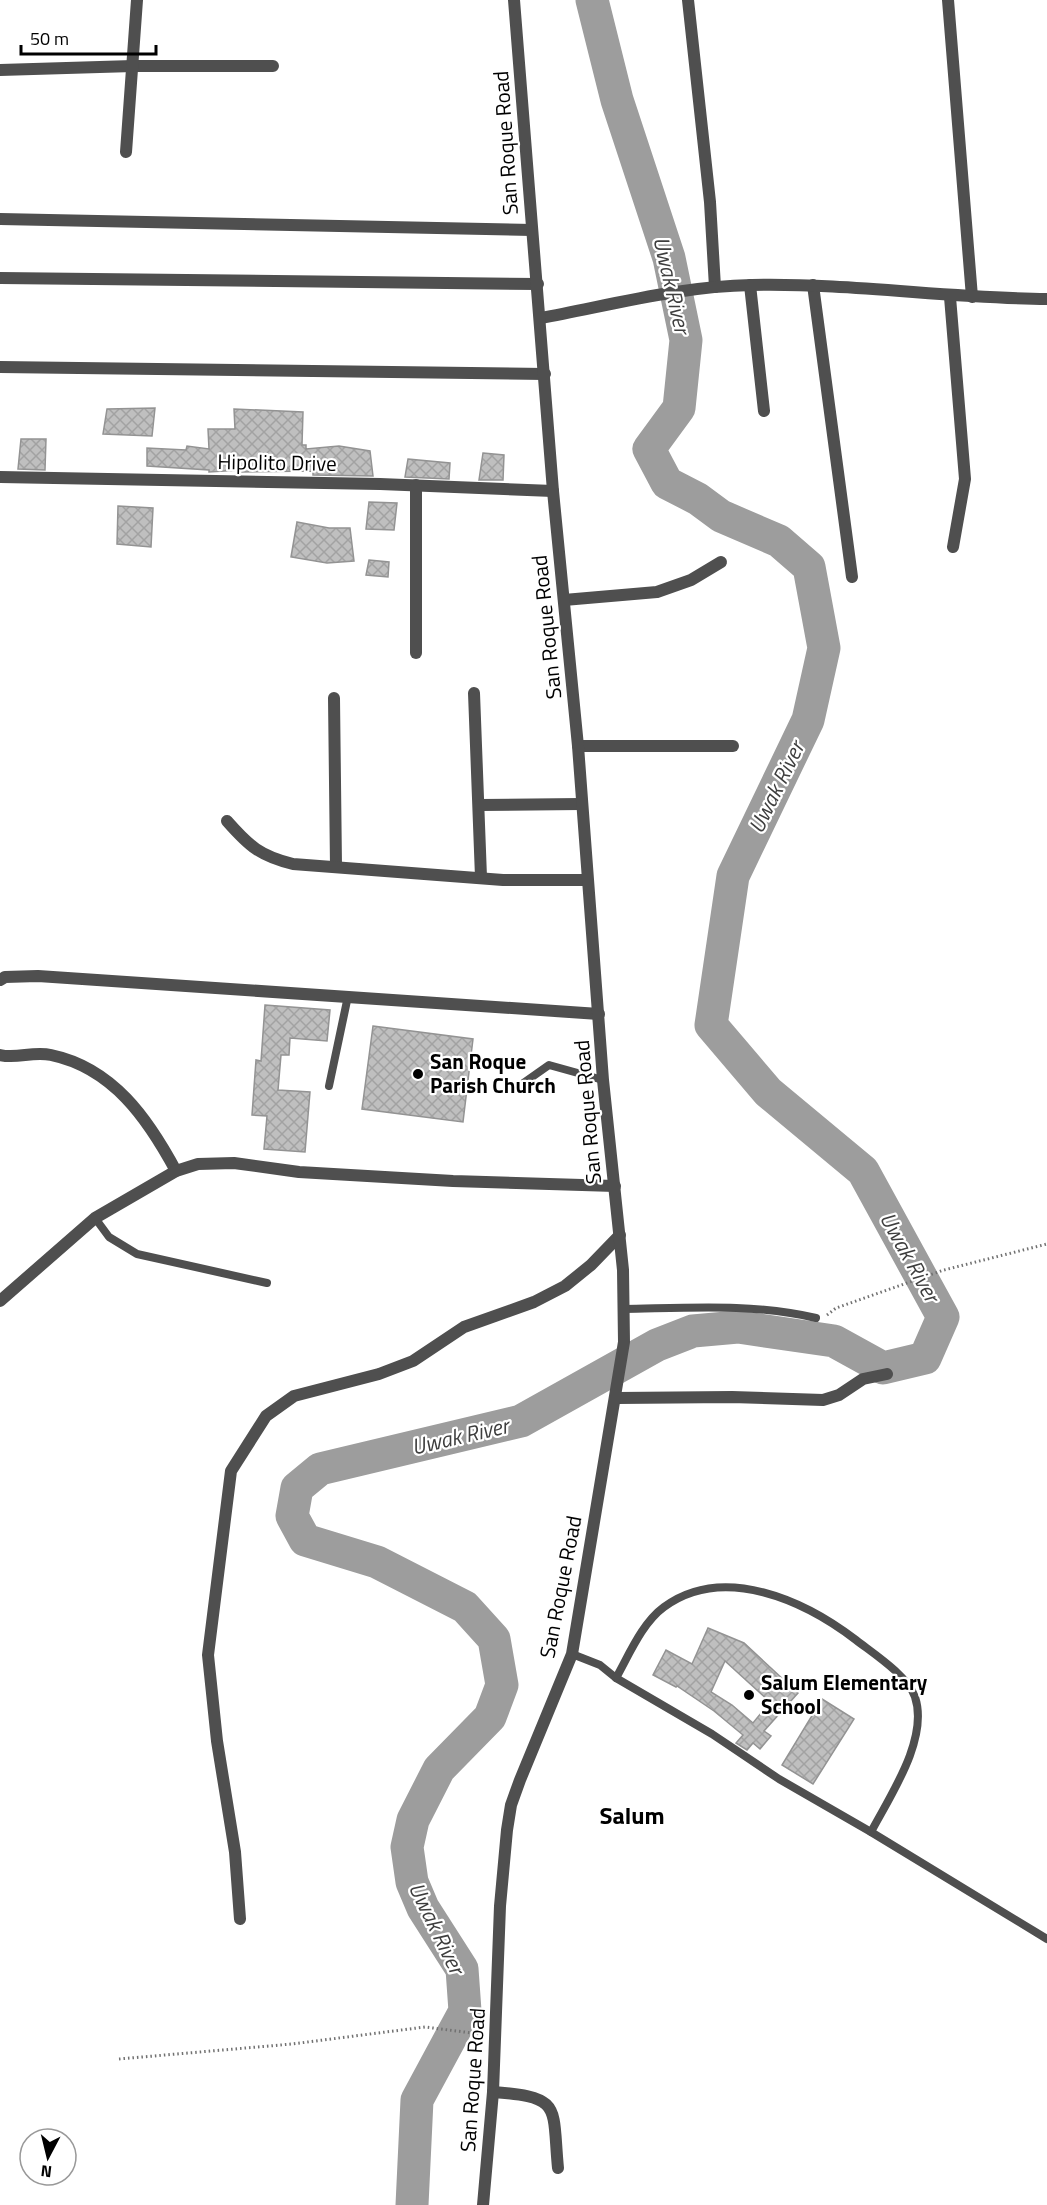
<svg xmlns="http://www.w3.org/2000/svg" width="1047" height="2205" font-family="'Titillium Web',sans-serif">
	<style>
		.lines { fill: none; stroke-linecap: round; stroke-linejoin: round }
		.river { stroke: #9d9d9d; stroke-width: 33 }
		.building { fill: url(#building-cross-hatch); stroke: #939393; stroke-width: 1.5; fill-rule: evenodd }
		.path { stroke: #717171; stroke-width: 3; stroke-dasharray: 1.5 3; stroke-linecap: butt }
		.service { stroke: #4f4f4f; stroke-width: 8 }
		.minor { stroke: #4f4f4f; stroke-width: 12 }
		.tertiary { stroke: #4f4f4f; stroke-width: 12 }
		.poi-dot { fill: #000; stroke: #fff; stroke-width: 2 }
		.labels { text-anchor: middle; stroke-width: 4.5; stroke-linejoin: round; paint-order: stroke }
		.street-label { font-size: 21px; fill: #000; stroke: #fff }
		.poi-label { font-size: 21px; font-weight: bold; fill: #000; stroke: #fff; text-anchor: start }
		.water-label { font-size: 22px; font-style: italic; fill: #3e3e3e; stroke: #fff }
		.quarter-label { font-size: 24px; font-weight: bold; fill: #000; stroke: #fff }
	</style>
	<defs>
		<pattern id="building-cross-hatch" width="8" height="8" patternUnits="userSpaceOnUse" patternTransform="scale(1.5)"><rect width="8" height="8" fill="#bfbfbf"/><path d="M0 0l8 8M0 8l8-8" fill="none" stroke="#a2a2a2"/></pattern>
	</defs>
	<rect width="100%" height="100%" fill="#fff"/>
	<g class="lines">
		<polyline class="river" points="412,2205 417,2100 465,2011 462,1969 423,1908 412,1882 407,1847 413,1820 439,1769 490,1717 502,1685 494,1639 465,1607 377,1562 305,1540 292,1516 297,1488 320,1469 521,1421 657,1345 693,1331 738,1327 834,1341 883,1368 925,1358 943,1317 863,1171 768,1092 711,1025 733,876 808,720 824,648 809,567 779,541 721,516 698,499 667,483 649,449 679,408 686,340 669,258 617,100 592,0"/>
	</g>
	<g class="building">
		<polygon points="155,408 152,436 103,434 107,409"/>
		<polygon points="234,409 303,412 302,445 306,445 306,449 339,446 370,451 373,476 313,475 313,471 241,472 241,470 209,472 209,470 147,466 147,448 186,450 187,446 209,449 208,429 235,429"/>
		<polygon points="21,439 46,439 45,470 18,469"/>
		<polygon points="483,453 504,455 503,480 479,480"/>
		<polygon points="408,459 450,463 449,479 405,477"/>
		<polygon points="369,502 397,503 394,530 366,529"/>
		<polygon points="118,506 153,508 151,547 117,544"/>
		<polygon points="297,522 329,528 350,528 354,561 327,563 291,557"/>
		<polygon points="369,560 389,562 388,577 366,575"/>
		<polygon points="265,1005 330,1010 327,1041 290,1038 289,1055 281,1055 278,1090 310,1092 305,1152 264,1149 267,1116 252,1115 256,1060 261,1061"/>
		<polygon points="373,1026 473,1039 463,1122 362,1109"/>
		<path d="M 708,1628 L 744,1643 L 798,1693 L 764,1731 L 771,1736 L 760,1749 L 753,1743 L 747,1750 L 736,1743 L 743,1735 L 714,1711 L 677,1686 L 676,1687 L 653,1675 L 666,1650 L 692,1664 ZM 725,1661 L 770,1702 L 753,1723 L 732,1705 L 711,1692 Z"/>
		<polygon points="822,1699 854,1719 813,1784 782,1765"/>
	</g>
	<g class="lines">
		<g class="path">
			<polyline points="827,1315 836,1308 944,1270 1047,1244"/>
			<polyline points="119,2059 292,2044 425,2027 480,2034"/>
		</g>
		<g class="service">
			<polyline points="522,1084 549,1065 603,1080"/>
			<polyline points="329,1086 348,996"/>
			<polyline points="95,1218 109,1237 137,1254 267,1283"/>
			<path d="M 623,1309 C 687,1308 754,1303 816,1318"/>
			<polyline points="572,1654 600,1665 616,1678 712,1734 779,1779 871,1832 1047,1939"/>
			<path d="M 616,1678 C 629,1655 642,1623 664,1607 C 724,1563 805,1601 856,1640 C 874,1654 907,1675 915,1697 C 929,1739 890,1796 871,1832"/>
		</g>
		<g class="minor">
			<polyline points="688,0 710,202 715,287"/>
			<polyline points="948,0 972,297"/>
			<polyline points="0,70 133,66 273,66"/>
			<polyline points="126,152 137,0"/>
			<polyline points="0,219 532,230"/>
			<polyline points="0,278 538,284"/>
			<polyline points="750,285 764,411"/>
			<polyline points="813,285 852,577"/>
			<polyline points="950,297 965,479 953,547"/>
			<polyline points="0,367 545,374"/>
			<polyline points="0,477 380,484 553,491"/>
			<polyline points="564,600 657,592 691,580 721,562"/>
			<polyline points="416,653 416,485"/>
			<polyline points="474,693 481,877"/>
			<polyline points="334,698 336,866"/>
			<polyline points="578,746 733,746"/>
			<polyline points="480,805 581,804"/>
			<path d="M 227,821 C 249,846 260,856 293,864 L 503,880 L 587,880"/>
			<polyline points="0,980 5,977 38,976 599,1014"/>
			<path d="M 0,1055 C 17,1059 33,1051 51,1055 C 113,1068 148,1119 176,1171"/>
			<polyline points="0,1301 95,1218 176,1171 198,1164 234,1163 299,1172 453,1181 615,1186"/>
			<polyline points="617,1398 732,1397 823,1400 839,1395 863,1379 887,1374"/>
			<polyline points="240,1919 235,1852 217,1741 208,1655 231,1471 266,1416 294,1396 379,1374 413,1361 464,1327 534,1302 565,1286 591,1265 620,1235"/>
			<path d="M 493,2092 C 563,2097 552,2106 558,2168"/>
		</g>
		<g class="tertiary">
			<path d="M 541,318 C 611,305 681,286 752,285 C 850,283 948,298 1047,299"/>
			<polyline points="483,2205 493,2092 500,1906 507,1830 511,1805 520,1780 572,1654 624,1342 623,1270 603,1080 578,746 553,491 514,0"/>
		</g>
	</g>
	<g class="poi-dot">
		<circle cx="418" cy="1074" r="6"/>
		<circle cx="749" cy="1695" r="6"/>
	</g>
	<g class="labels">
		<g class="street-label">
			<text transform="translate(506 143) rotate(-94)" y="7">San Roque Road</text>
			<text transform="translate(277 463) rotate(1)" y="7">Hipolito Drive</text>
			<text transform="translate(547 627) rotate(-96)" y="7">San Roque Road</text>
			<text transform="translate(588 1112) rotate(-95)" y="7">San Roque Road</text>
			<text transform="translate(561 1587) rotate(-79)" y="7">San Roque Road</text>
			<text transform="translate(473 2080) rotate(-86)" y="7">San Roque Road</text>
		</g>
		<g class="poi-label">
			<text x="430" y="1069">San Roque<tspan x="430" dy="24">Parish Church</tspan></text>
			<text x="761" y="1690">Salum Elementary<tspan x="761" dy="24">School</tspan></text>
		</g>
		<g class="water-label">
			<text transform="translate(672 285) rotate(77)" y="8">Uwak River</text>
			<text transform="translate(776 787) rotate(-64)" y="8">Uwak River</text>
			<text transform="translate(910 1257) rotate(61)" y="8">Uwak River</text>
			<text transform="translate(460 1436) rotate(-13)" y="8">Uwak River</text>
			<text transform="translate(437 1928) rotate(64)" y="8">Uwak River</text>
		</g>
		<g class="quarter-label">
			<text x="632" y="1824">Salum</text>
		</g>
	</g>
	<g transform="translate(48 2157) rotate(187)"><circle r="28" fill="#ffffff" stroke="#999999" stroke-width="1.5"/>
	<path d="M0-4.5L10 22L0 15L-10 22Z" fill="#000000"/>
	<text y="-9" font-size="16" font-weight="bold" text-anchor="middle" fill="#000000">N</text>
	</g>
	<path d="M21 45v9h135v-9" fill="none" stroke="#000000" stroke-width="3"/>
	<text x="30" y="45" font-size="18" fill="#000000" stroke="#ffffff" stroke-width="4.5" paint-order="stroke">50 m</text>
</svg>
